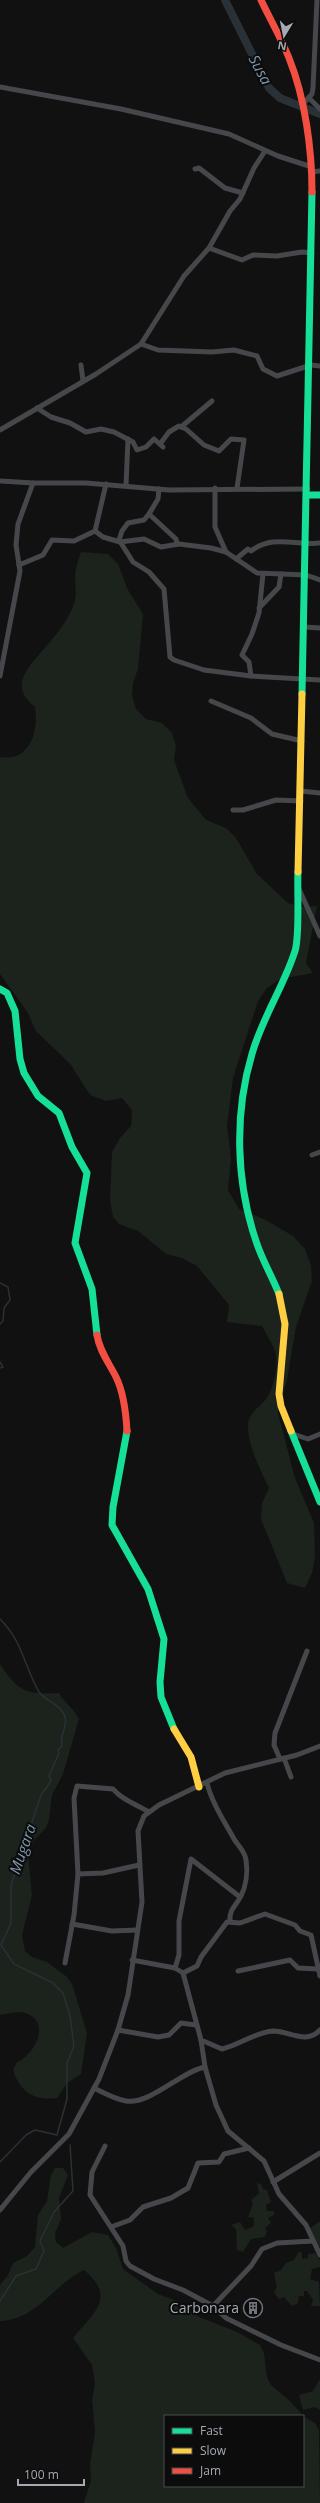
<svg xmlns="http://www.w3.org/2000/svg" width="320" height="2503" font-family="'Open Sans',sans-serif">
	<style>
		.green { fill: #1c221c }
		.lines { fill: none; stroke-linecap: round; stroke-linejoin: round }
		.stream { stroke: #2a3136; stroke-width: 1.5 }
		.river { stroke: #2a3136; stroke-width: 8 }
		.street { stroke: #46474a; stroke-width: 5 }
		.fast { stroke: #16e098; stroke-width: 7 }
		.slow { stroke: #ffcf43; stroke-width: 7 }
		.jam { stroke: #f24e42; stroke-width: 7 }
		.labels { text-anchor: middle; stroke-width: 4; stroke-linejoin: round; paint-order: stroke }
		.poi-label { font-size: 14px; fill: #a4a9b2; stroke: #0c0c0d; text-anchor: end }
		.water-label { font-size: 15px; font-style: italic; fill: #7d98aa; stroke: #0c0c0d }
	</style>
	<rect width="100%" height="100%" fill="#111112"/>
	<g class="green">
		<path d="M 81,552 L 108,554 L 118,564 L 128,590 L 143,614 L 138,669 L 133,683 L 132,696 L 136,709 L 146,719 L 162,723 L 172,733 L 176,746 L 174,760 L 188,798 L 206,820 L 226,828 L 236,838 L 257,874 L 288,903 L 302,907 L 317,906 L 306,963 L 313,973 L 280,979 L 267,988 L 258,1001 L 233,1078 L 227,1126 L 231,1158 L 228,1190 L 239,1209 L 264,1219 L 293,1236 L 305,1249 L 311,1265 L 312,1281 L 296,1327 L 287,1380 L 278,1413 L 295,1478 L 314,1523 L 315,1557 L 312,1573 L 305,1588 L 287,1583 L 261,1519 L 262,1503 L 269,1488 C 260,1469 248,1447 248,1426 C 248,1413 259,1408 266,1399 C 274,1388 279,1364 275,1351 C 272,1343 266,1334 262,1326 L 227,1322 L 229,1305 L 197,1266 L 182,1258 L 166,1254 L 138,1231 L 119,1224 L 113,1217 L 110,1201 L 112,1152 L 120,1138 L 131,1126 L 132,1110 L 122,1098 L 106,1101 L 90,1095 L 71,1065 L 35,1030 L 28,1013 L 0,974 L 0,757 C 30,762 39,731 35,707 C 10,688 25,670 42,651 C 53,639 70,619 74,603 C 77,594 75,587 75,579 C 75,569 78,560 81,552 Z"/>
		<path d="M 0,1664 C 19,1693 26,1694 59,1693 C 64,1703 74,1708 79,1719 L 63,1774 L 52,1795 L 49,1820 L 46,1828 L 35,1839 L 28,1854 L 32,1895 L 22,1935 L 25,1951 L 32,1957 L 47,1962 L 67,1977 L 72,1984 L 87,2033 L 81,2074 L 67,2083 L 57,2098 C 34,2101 20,2092 13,2070 L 17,2062 C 35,2055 52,2021 25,2013 C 17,2010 8,2014 0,2015 Z"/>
		<path d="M 55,2168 L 63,2168 L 68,2175 L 59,2198 L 61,2219 L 55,2234 L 56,2242 L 63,2248 L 92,2232 L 108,2235 L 116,2248 L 123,2269 L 158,2294 L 177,2301 L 199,2317 L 237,2332 L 260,2345 L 264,2353 L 267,2377 L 271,2385 L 291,2402 L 303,2416 L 165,2416 L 165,2486 L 303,2486 L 303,2416 L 315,2423 L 319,2430 L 320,2503 L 84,2503 L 91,2480 L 90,2464 L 95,2432 L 92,2399 L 95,2383 L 92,2365 L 73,2338 C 94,2312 117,2298 84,2270 C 54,2284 37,2320 0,2321 L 0,2285 L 8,2275 L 13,2263 L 27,2256 L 35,2247 L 38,2215 L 47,2201 L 51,2175 Z"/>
		<polygon points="257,2183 261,2184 263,2189 267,2190 271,2202 266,2205 267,2211 274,2211 274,2215 268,2218 271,2223 265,2228 267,2231 265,2237 251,2239 243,2252 237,2250 236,2229 231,2225 240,2222 245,2230 254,2226 254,2218 248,2217 253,2204 251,2200 259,2193"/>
		<polygon points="320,2221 320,2248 309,2229"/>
		<polygon points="299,2251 302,2253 302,2259 308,2258 308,2254 315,2253 320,2260 320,2267 312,2269 310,2279 319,2282 320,2306 311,2306 313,2300 307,2291 304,2291 304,2296 299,2296 298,2303 292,2306 284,2297 279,2299 274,2293 277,2287 274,2273 281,2270 286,2263 294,2260"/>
		<polygon points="320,2379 320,2410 315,2407 303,2410 299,2395 313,2391"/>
	</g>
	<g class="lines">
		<g class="stream">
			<polyline points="0,1283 8,1287 10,1300 4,1308 3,1321 0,1324"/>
			<polyline points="0,1362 3,1367 0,1368"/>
			<path d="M 0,1619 C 23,1642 24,1666 39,1692 C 44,1700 62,1705 65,1717 C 68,1728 59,1734 62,1746 L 58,1750 L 59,1753 L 49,1776 L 51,1781 L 41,1795 L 11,1885 L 11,1923 L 1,1945 L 14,1964 L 53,1983 L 63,1993 L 70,2016 L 74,2046 L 67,2063 L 67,2099 L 57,2135 L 35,2130 L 26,2135 L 0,2162"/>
			<polyline points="0,2301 16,2276 36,2269 44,2251 40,2241 54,2212 73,2191 70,2145"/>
		</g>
		<polyline class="river" points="225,0 269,88 280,98 320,114"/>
		<g class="street">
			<polyline points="0,87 121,109 229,134 278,156 312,167"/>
			<polyline points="309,98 320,109"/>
			<polyline points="302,105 312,94 313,88 317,0"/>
			<polyline points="195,169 199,168 225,188 243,193"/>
			<polyline points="312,172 320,171"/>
			<polyline points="209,248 242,260 253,255 277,256 302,252 312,253"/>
			<polyline points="141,344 158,350 212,352 234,350 257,356 263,369 277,376 311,365 320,366"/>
			<polyline points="81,365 83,381"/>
			<polyline points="37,408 51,417 70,423 86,432 101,429 114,432 133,442 137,450 146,447 154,439 163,447"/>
			<polyline points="181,427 212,401"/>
			<polyline points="0,430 96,374 141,344 184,276 209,248 230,211 240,199 254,168 265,151"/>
			<polyline points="160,444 169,432 179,426 186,429 204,445 219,451 231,439 244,440 237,488"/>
			<polyline points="0,481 33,483 86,483 169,490 308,489"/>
			<polyline points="126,485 128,439"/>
			<polyline points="215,488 215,527 226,552"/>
			<polyline points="159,489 158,499 149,514 176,539 177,544"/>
			<polyline points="149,514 144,520 128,523 122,531 119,540 133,562 149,572 164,589 170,657 174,660 204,670 251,676 320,680"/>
			<polyline points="95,531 103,537 120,542 144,539 161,547 179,544 211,548 226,552 257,573 306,575 320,580"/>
			<path d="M 236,559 L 248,549 L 251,551 C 273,534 296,546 320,543"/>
			<polyline points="19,565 43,555 52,540 74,541 95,531 106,484"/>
			<polyline points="259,608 279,587 281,574"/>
			<polyline points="305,627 320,628"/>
			<polyline points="0,676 20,571 16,545 18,524 33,483"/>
			<polyline points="251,676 249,662 242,655 252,634 259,613 263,574"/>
			<polyline points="211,701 251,718 272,734 302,741"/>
			<polyline points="301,791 320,793"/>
			<polyline points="233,810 243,810 276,800 301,801"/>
			<polyline points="299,889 320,936"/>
			<polyline points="312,1155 320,1152"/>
			<polyline points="293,1434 308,1439 320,1434"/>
			<polyline points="284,1758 291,1777"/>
			<polyline points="280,1759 274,1745 275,1733 307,1651"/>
			<path d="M 207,1783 C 212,1803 224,1821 234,1839 C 238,1846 245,1851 246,1860 C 248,1872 246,1886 241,1896 C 236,1906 229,1909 230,1921"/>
			<path d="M 139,1865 L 103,1873 L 78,1874 L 74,1798 L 77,1786 L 113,1789 C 122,1800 136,1804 149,1812"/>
			<polyline points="72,1924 112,1931 137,1930"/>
			<path d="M 132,1960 L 175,1968 L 183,1973 L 201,2040 L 222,2049 C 240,2045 255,2032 273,2031 C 290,2031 306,2045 320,2030"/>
			<polyline points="65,1963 74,1915 78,1874"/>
			<polyline points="175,1968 179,1955 179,1921 191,1859 240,1897"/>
			<polyline points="238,1971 290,1960 298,1968 318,1969"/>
			<polyline points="183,1973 197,1966 201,1957 227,1922 240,1923 265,1914 295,1925 300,1931 311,1935 320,1976"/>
			<polyline points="118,2030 158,2037 169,2035 181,2023 196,2025"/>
			<polyline points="201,2040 205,2067 216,2105 228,2131 264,2161 279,2194 306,2225 320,2255"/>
			<path d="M 94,2088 C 104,2093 115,2099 126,2101 C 150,2105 180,2072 205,2067"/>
			<polyline points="105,2146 92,2172 90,2195 123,2246 126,2261 130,2266 154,2279 183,2290 213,2306 226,2318 281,2345 320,2360"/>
			<polyline points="273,2182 320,2153"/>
			<polyline points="0,2210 31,2172 69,2134 99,2079 118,2030 128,1995 142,1902 138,1831 144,1816 159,1805 225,1773 297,1755 320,1746"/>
			<polyline points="111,2227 130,2220 143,2207 171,2198 188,2188 198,2163 219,2162 224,2154 249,2148"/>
			<polyline points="213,2306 251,2266 262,2249 277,2243 313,2241"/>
		</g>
		<g class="fast">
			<polyline points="308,495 320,495"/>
			<polyline points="302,694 312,192"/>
			<polyline points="0,989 7,993 15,1011 20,1059 24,1073 38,1096 59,1113 72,1147 87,1173 75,1243 92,1289 97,1335"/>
			<path d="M 279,1294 C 272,1276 262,1260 256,1241 C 236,1182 234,1114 252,1054 C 262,1018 284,986 295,951 C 300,936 297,890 298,872"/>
			<polyline points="127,1431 113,1507 112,1525 148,1589 164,1639 160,1682 161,1697 174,1729"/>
			<polyline points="291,1431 320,1502"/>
		</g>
		<g class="slow">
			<polyline points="298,872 302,694"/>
			<polyline points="279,1294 285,1324 279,1394 281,1406 291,1431"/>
			<polyline points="174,1729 191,1757 199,1787"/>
		</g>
		<g class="jam">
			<path d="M 261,0 C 270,19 281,38 289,58 C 305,98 312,149 312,192"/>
			<path d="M 97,1335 C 99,1350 109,1363 116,1377 C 124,1393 126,1413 127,1431"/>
		</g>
	</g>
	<defs>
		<g id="building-ring" transform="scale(1)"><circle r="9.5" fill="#0c0c0d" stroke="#71747a" stroke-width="1.5"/><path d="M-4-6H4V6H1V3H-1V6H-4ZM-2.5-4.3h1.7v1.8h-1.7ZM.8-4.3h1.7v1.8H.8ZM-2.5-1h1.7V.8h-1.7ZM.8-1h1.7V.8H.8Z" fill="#71747a"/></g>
	</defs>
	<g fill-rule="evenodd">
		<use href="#building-ring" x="253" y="2308"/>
	</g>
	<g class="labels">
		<g class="poi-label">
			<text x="239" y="2313">Carbonara</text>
		</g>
		<g class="water-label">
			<text transform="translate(260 70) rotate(62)" y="5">Susa</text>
			<text transform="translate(23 1849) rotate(-71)" y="5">Mugara</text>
		</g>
	</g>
	<rect x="164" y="2415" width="140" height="72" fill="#0c0c0d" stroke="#494b4f"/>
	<rect x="172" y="2428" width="20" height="6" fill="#16e098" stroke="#494b4f"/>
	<text x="200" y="2435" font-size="12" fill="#a4a9b2">Fast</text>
	<rect x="172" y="2448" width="20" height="6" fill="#ffcf43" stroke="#494b4f"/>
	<text x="200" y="2455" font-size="12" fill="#a4a9b2">Slow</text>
	<rect x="172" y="2468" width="20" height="6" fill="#f24e42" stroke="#494b4f"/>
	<text x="200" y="2475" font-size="12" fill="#a4a9b2">Jam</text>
	<g transform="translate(284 36) rotate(190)" stroke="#0c0c0d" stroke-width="3" paint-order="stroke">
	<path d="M0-3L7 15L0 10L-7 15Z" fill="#a4a9b2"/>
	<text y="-6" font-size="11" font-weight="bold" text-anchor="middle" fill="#a4a9b2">N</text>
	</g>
	<path d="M18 2479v6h66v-6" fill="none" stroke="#a4a9b2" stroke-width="2"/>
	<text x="24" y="2479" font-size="12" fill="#a4a9b2" stroke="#0c0c0d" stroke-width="3" paint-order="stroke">100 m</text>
</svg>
